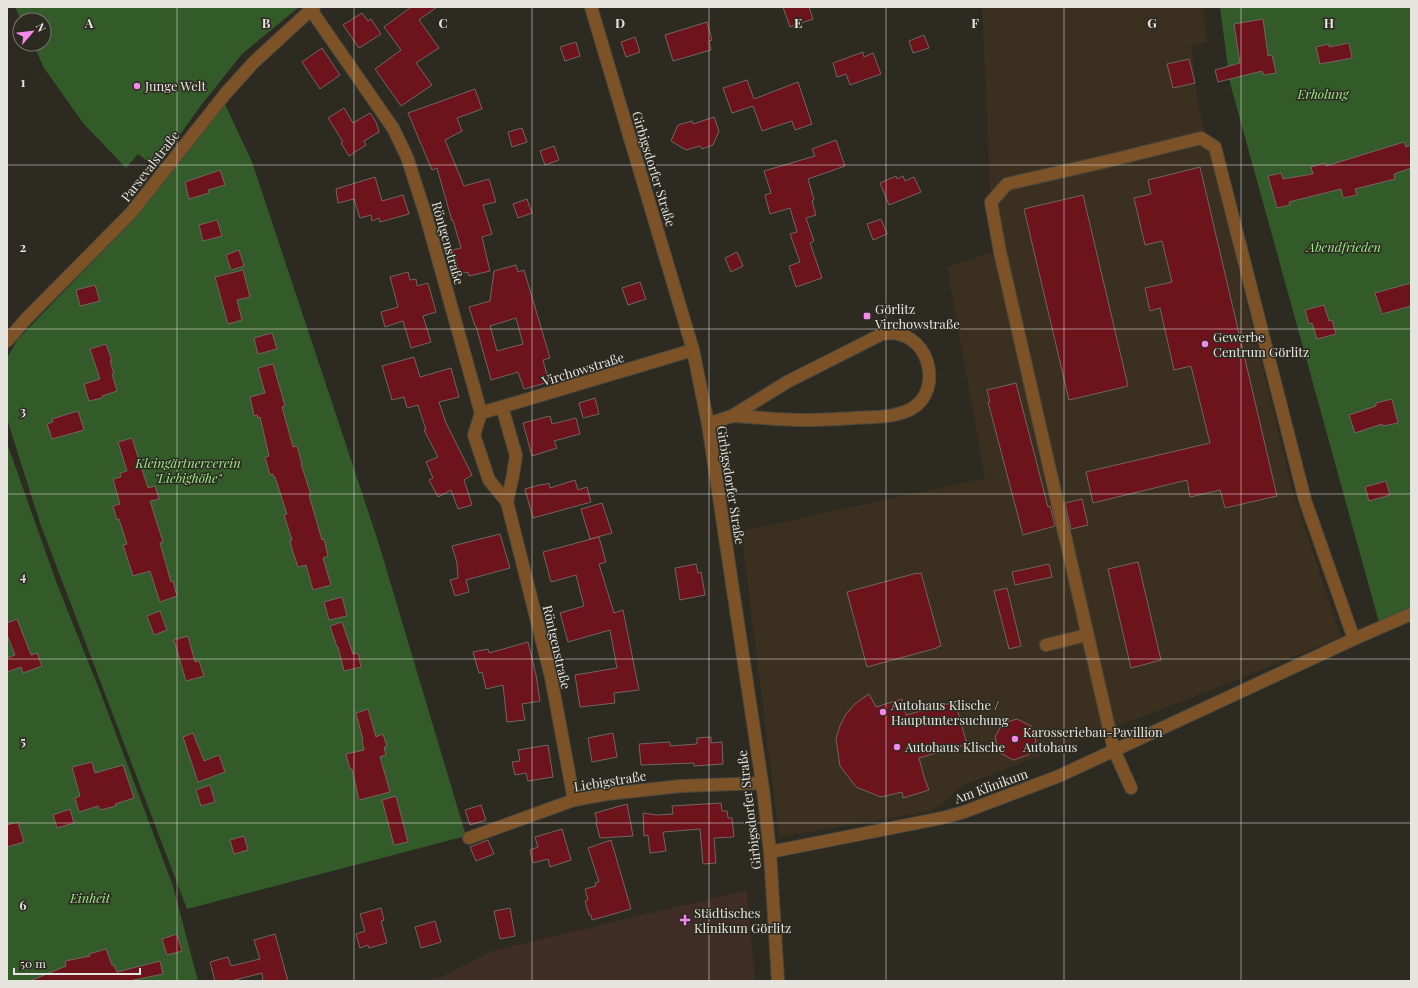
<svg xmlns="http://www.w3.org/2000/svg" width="1418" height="988" font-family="'Playfair Display',serif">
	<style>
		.commercial { fill: #3b3020 }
		.medical { fill: #3f2d26 }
		.green { fill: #335b2a }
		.building { fill: #6d131b; stroke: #716564; fill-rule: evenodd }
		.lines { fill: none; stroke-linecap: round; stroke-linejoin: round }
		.minor-casing { stroke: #4a483f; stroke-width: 14 }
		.minor { stroke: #7c5226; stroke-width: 12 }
		.grid { fill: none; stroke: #e5e4de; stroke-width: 1; stroke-opacity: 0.55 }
		.poi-dot { fill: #f788eb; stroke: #2c2a21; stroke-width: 1.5 }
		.labels { text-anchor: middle; stroke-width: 3; stroke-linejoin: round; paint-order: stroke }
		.poi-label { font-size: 13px; fill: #e5e4de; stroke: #2c2a21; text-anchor: start }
		.park-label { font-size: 13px; font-style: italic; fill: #99e987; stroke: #2c2a21 }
		.street-label { font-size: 13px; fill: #e5e4de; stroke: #2c2a21 }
		.grid-label { font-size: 13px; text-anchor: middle; font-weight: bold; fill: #e5e4de; stroke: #2c2a21; stroke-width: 3; stroke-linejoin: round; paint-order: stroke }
	</style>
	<rect width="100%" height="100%" fill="#2c2a21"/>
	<polygon class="commercial" points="982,7 1203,7 1207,42 1191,45 1199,108 1293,492 1341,637 1230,683 959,787 941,805 931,811 779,837 741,531 985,478 947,267 993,252"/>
	<polygon class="medical" points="747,890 755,981 423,981 443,976 492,951"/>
	<g class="green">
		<polygon points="15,7 299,7 242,54 202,104 156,168 138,154 126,168 83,123 44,68 33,44 44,44 44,20 21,20"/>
		<polygon points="1220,7 1411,7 1411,613 1380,626 1230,83"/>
		<polygon points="223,100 252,162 378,541 466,836 187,909 40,523 7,419 7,358 17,340 135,218"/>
		<polygon points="7,443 57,584 101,694 173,886 198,981 7,981"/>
	</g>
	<g class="building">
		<polygon points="411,7 437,7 419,20 439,48 416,63 432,85 401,106 375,69 401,50 384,27"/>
		<polygon points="783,7 809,7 813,19 790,27"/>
		<polygon points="362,13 368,21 371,19 381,34 359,48 343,25"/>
		<polygon points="1263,19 1268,56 1272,55 1276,73 1264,75 1262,71 1218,82 1215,70 1240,63 1234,24"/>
		<polygon points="707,22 712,40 709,41 711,50 673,61 665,35"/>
		<polygon points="924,35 929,48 913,53 909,41"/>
		<polygon points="635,37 640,52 626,57 621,42"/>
		<polygon points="576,42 580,56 565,61 560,47"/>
		<polygon points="1349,43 1352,58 1320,64 1316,47 1329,44 1329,47"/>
		<polygon points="322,48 340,75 320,89 302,62"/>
		<polygon points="863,52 864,57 873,53 881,74 850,85 846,74 837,77 833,63"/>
		<polygon points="1189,59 1195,83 1173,88 1167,64"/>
		<polygon points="747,80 754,99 798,82 812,124 795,130 792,121 762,131 753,106 732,113 723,88"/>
		<polygon points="475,89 482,109 457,118 462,131 445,140 464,186 489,179 496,202 483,205 492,234 482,237 490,271 469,276 468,272 460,274 453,250 461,248 453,220 452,221 437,168 432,170 408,113"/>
		<polygon points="344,108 353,123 370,113 376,122 379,132 364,141 366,145 349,156 341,143 343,142 328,118"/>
		<polygon points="714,117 719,131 713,145 702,149 700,146 686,150 671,141 678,125 692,121 693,124"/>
		<polygon points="522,128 527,142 512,147 508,132"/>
		<polygon points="836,140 845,166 808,179 814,200 812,201 816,215 806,218 814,241 810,243 822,278 796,287 789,266 800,262 790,234 797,232 790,208 770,214 765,195 771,193 764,171 815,156 812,149"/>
		<polygon points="1404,142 1406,147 1411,145 1411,168 1394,174 1395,179 1355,189 1357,195 1343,198 1341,189 1289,202 1290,205 1277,208 1268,176 1281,173 1283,179 1313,174 1311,167 1325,163 1326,166"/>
		<polygon points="554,146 559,160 545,165 540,151"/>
		<polygon points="1200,167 1277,496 1225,508 1220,490 1190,497 1187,480 1093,503 1086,472 1210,443 1191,366 1174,370 1160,308 1150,311 1145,288 1172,282 1162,241 1145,245 1134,198 1151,194 1148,180"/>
		<polygon points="220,170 225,185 208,190 209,193 189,199 185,182"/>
		<polygon points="896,176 897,179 903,176 905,181 914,177 921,192 889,205 880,183"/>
		<polygon points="375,177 382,201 403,195 409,214 380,222 379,218 372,221 371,215 360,218 354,199 338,203 336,189"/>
		<polygon points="1083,195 1128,386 1069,400 1024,209"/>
		<polygon points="527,199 532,213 518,218 513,204"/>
		<polygon points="881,219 887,234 873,240 867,224"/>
		<polygon points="217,220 222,236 203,241 199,225"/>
		<polygon points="239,250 244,266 231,270 226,255"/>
		<polygon points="737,252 743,266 731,272 725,258"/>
		<path d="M 516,265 L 518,272 L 524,270 L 550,358 L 543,360 L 549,382 L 524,389 L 518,372 L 491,380 L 476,326 L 475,326 L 469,307 L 490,301 L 494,271 ZM 516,318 L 523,344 L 497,351 L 490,326 Z"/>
		<polygon points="243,270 250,297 237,300 242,320 228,324 215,277"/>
		<polygon points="408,272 410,280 416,279 417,286 428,283 436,312 423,316 431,342 411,348 403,321 385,327 381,312 398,307 390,277"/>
		<polygon points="640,282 646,299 628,305 622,288"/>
		<polygon points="1411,283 1411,306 1382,314 1375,293"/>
		<polygon points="95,285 100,301 80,306 76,290"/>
		<polygon points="1324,305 1329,321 1332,320 1336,334 1317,339 1312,323 1309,324 1305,310"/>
		<polygon points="272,333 277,349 258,354 254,338"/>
		<polygon points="106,344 112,361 110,361 114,374 112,374 117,391 102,396 102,398 89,401 84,384 100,379 90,349"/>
		<polygon points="414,357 420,377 451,368 459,397 439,402 446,423 472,475 464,480 472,505 458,509 451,490 438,497 429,480 433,478 426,462 438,457 424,430 426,430 418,405 407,408 404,397 392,400 382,366"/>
		<polygon points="273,364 285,406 282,407 293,447 297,446 302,464 301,464 311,495 309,495 322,540 324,539 328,556 323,558 331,585 313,590 306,565 298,567 292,549 290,541 292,540 284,515 287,514 275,477 274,478 273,474 270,475 265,457 269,456 260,417 258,418 257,415 254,416 250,397 265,393 258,368"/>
		<polygon points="1016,383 1048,507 1050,506 1055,526 1023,535 988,402 990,402 987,390"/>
		<polygon points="595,398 599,414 583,418 579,403"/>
		<polygon points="1392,399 1398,423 1383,426 1382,424 1355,433 1349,415 1376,406 1376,403"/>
		<polygon points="78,411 84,430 52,439 47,424 53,422 52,419"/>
		<polygon points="550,416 552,424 576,418 580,434 554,441 557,448 532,456 523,423"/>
		<polygon points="132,438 148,488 155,486 159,499 150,501 163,542 160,543 171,582 173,581 177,596 160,602 150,571 133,576 123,545 127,544 119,519 117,520 113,506 120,504 113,479 121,477 120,473 127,471 118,442"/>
		<polygon points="575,480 578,490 587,487 591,502 533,518 525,489 543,484 543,485 549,483 550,488"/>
		<polygon points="1386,481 1390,495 1369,501 1365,487"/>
		<polygon points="1082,499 1088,525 1071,529 1065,503"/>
		<polygon points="602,503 612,533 590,539 581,509"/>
		<polygon points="500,534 510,568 466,580 469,592 455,596 450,580 458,578 457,563 452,546"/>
		<polygon points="599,537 606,562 599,564 614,613 623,610 639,690 614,693 615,703 580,707 575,675 617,668 610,630 568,642 560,613 584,606 576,575 551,582 543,552"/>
		<polygon points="1138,562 1161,660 1131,668 1108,569"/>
		<polygon points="696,564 698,573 701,572 705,595 680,600 675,568"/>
		<polygon points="1049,564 1052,577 1015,585 1012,572"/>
		<polygon points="917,573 917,574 921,573 941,646 937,647 937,648 867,667 847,592"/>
		<polygon points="1007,588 1021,646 1009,649 994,591"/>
		<polygon points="342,597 347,616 329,620 324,602"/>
		<polygon points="160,611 167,630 154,635 147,616"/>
		<polygon points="17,619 31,655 37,653 42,666 23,673 21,667 7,672 7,658 15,655 7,635 7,623"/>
		<polygon points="342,622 353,654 358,653 361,667 344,671 338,647 337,647 330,626"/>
		<polygon points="188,636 195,662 199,661 204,676 186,681 174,640"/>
		<polygon points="528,642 536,675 540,701 522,704 525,720 507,722 503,685 486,689 482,672 479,673 473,652 488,649 489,653"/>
		<polygon points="869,694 876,707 902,699 906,715 955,702 967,744 919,758 925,780 929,790 903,798 902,792 881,797 856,787 840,766 836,739 840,726 846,714 856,703"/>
		<polygon points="368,709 376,737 383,734 387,747 384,747 386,755 380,757 390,792 359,800 352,769 350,769 346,754 364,750 362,740 363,740 356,713"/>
		<polygon points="1017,719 1031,726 1036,741 1028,755 1013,760 999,752 995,737 1003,723"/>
		<polygon points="193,733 204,761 219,755 225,772 198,782 183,737"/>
		<polygon points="613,733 617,757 592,762 588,738"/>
		<polygon points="711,737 711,743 722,742 723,764 694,766 694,763 641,765 639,744 670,742 670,746 697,744 697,738"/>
		<polygon points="548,745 553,777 528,781 526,773 515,775 512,762 520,761 518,750"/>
		<polygon points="92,762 95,773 123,765 134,798 115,804 116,806 100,810 98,806 79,812 75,798 80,796 72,767"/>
		<polygon points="210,785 215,802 201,806 196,790"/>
		<polygon points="396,796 408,842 394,845 382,800"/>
		<polygon points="721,803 722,811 727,811 728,818 732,818 734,837 714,838 716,863 703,864 700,829 663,832 666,851 650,853 648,835 644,836 643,813 657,815 673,814 672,806"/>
		<polygon points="627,804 633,836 600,838 596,823 597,821 595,813"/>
		<polygon points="481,805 486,820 470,825 465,810"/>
		<polygon points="70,809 74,823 57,828 53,815"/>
		<polygon points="18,822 24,842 7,847 7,825"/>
		<polygon points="562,829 571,860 550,867 548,859 533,863 530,850 538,847 535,837"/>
		<polygon points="244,836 248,850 234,854 230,840"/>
		<polygon points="488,840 494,854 476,861 470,847"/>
		<polygon points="611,840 631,909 592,920 591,915 589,915 585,901 588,900 585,889 596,886 595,883 599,882 588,848"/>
		<polygon points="381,908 384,920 381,921 387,943 369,948 368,945 360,948 356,934 365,931 360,914"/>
		<polygon points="510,908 515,936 500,939 494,911"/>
		<polygon points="435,921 441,942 421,948 415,927"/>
		<polygon points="177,934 182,951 167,955 162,939"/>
		<polygon points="275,934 288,981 263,981 262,973 231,981 215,981 210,962 228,957 231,966 260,959 254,940"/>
		<polygon points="106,949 112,965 114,965 117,972 160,961 163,974 129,981 30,981 66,966 65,961 90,956 89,954"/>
	</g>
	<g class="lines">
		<g class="minor-casing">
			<g id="minor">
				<polyline points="591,7 693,350 708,424 763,789 770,852 778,981"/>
				<polyline points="311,10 393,128 407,157 426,216 481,413 474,435 489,480 507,502 551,677 574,800"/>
				<polyline points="7,341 26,319 131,213 226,93 254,62 314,7"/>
				<polyline points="502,407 516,455 513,475 507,502"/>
				<polyline points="481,413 693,350"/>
				<path d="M 708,424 L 732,416 L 787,382 L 882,334 C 928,325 946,390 911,409 C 894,418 873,417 854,418 C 838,419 822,420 805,420 C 781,420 756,417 732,416"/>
				<polyline points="1046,645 1087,635"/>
				<polyline points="1131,788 1114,750 1000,252 991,202 1007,184 1104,162 1201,138 1215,147 1305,500 1354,639"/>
				<polyline points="469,838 574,800 607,794 681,786 762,783"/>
				<polyline points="770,852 942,818 964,812 1059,776 1354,639 1411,614"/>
			</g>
		</g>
		<use href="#minor" class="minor"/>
	</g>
	<path class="grid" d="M 177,7 L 177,981M 354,7 L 354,981M 532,7 L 532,981M 709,7 L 709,981M 886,7 L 886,981M 1064,7 L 1064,981M 1241,7 L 1241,981M 7,165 L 1411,165M 7,329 L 1411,329M 7,494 L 1411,494M 7,659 L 1411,659M 7,823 L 1411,823"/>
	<g class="poi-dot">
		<circle cx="137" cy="86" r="4"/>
		<rect x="863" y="312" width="8" height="8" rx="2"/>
		<circle cx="1205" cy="344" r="4"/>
		<circle cx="883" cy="712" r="4"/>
		<circle cx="1015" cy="739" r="4"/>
		<circle cx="897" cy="747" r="4"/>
		<path d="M683 914h4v4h4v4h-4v4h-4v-4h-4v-4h4z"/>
	</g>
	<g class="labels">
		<g class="poi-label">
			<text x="145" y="91">Junge Welt</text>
			<text x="875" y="314">Görlitz<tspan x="875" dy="15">Virchowstraße</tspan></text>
			<text x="1213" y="342">Gewerbe<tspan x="1213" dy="15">Centrum Görlitz</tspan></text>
			<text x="891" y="710">Autohaus Klische /<tspan x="891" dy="15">Hauptuntersuchung</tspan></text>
			<text x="1023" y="737">Karosseriebau-Pavillion<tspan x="1023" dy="15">Autohaus</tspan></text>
			<text x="905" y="752">Autohaus Klische</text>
			<text x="694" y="918">Städtisches<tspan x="694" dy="15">Klinikum Görlitz</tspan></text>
		</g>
		<g class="park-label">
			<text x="1323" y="99">Erholung</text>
			<text x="1344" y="252">Abendfrieden</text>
			<text x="188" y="468">Kleingärtnerverein<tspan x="188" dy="15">"Liebighöhe"</tspan></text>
			<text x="90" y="903">Einheit</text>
		</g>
		<g class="street-label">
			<text transform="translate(150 166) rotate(-52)" y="5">Parsevalstraße</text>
			<text transform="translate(654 169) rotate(73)" y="5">Girbigsdorfer Straße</text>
			<text transform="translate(448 243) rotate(74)" y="5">Röntgenstraße</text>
			<text transform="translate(583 369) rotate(-17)" y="5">Virchowstraße</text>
			<text transform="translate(731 485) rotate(81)" y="5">Girbigsdorfer Straße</text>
			<text transform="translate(557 647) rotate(77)" y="5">Röntgenstraße</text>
			<text transform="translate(610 781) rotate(-9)" y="5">Liebigstraße</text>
			<text transform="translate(991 786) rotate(-20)" y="5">Am Klinikum</text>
			<text transform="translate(749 810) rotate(-97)" y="5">Girbigsdorfer Straße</text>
		</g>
	</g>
	<g class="grid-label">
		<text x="89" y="28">A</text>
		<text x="266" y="28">B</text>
		<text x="443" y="28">C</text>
		<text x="620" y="28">D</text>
		<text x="798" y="28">E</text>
		<text x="975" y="28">F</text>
		<text x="1152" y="28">G</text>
		<text x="1329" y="28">H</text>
		<text x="23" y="87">1</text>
		<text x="23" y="252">2</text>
		<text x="23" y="416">3</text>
		<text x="23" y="581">4</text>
		<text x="23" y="746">5</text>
		<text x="23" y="910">6</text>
	</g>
	<rect width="1418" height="988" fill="none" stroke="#e5e4de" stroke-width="16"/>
	<g transform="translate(32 32) rotate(62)"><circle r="19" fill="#2c2a21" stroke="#76746d"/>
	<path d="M0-3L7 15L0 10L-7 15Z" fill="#f788eb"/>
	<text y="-6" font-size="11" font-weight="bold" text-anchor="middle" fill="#e5e4de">N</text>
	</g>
	<path d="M14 968v6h126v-6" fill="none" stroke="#e5e4de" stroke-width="2"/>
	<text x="20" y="968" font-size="12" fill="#e5e4de" stroke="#2c2a21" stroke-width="3" paint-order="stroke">50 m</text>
</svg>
